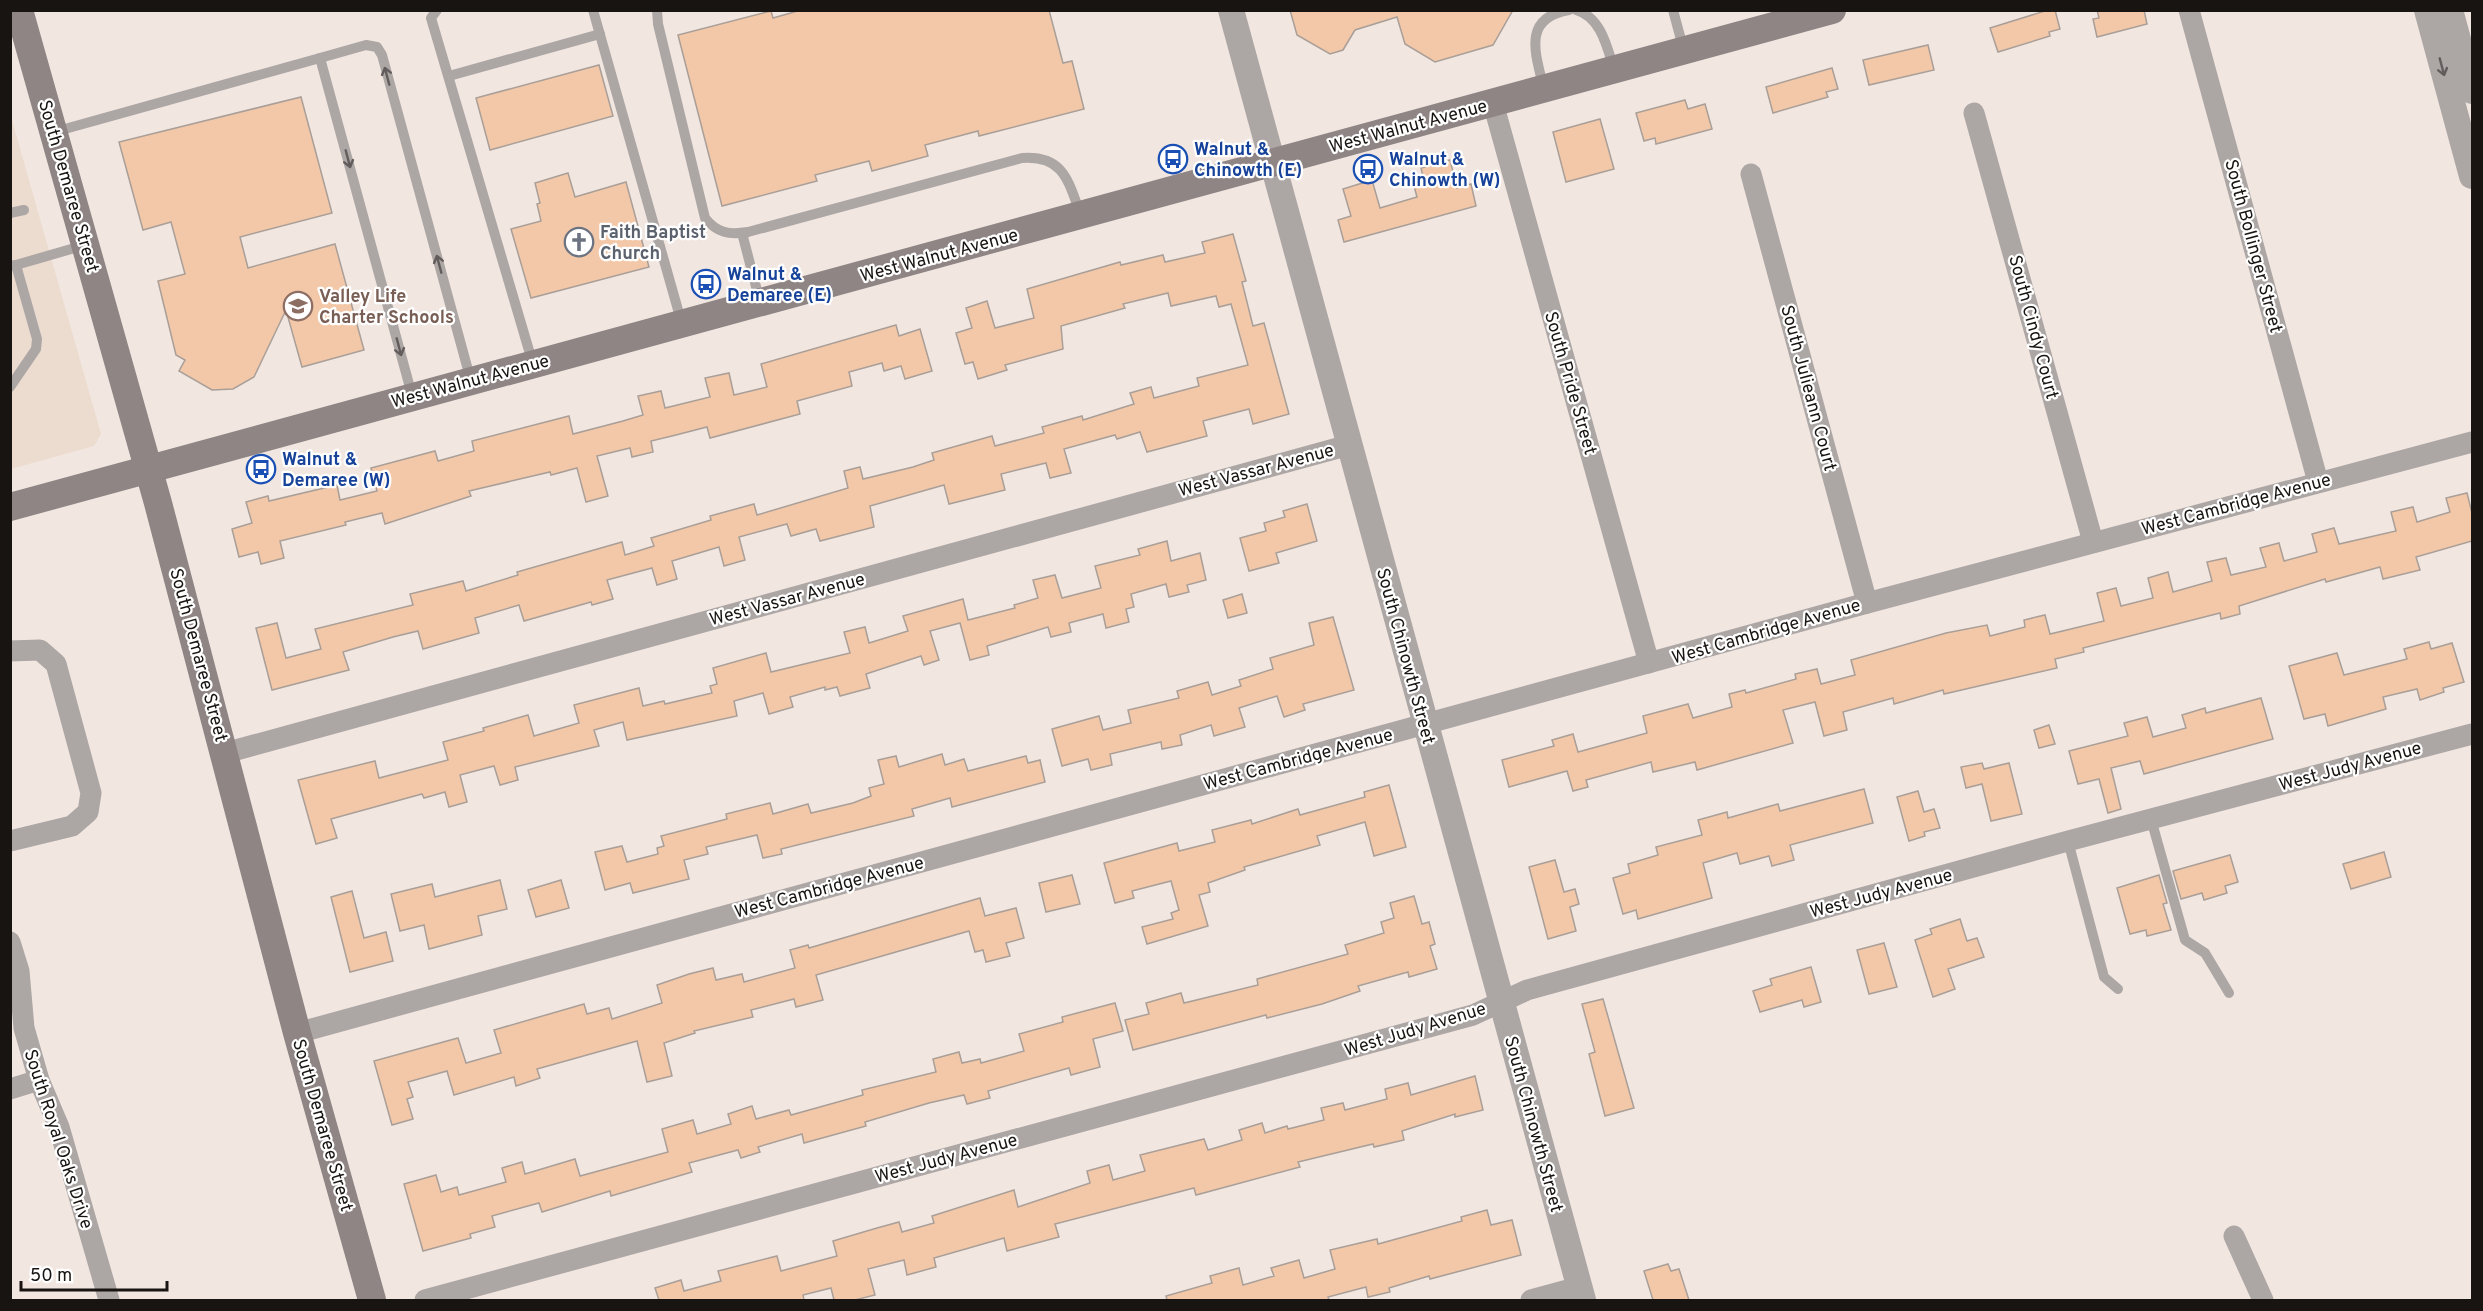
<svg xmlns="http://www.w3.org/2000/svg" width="2483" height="1311" font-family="Overpass,sans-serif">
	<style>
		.built { fill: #ecdbcf }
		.building { fill: #f3c8a8; stroke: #a99f98; stroke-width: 1.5 }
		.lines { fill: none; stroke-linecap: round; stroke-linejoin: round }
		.service { stroke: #aca6a5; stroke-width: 10 }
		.minor { stroke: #aca6a5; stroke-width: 21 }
		.tertiary { stroke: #aca6a5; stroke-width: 26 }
		.secondary { stroke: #8e8584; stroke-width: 28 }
		.oneway { stroke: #625d5c }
		.labels { text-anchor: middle; stroke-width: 4.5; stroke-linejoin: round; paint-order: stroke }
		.street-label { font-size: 18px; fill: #181412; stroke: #fff }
		.transit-label { font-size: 18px; font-weight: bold; fill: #164399; stroke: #fff; text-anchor: start }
		.worship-label { font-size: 18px; font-weight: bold; fill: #5b616d; stroke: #fff; text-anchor: start }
		.education-label { font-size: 18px; font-weight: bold; fill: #785e54; stroke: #fff; text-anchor: start }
	</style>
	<rect width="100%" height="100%" fill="#f2e7e0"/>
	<polygon class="built" points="10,113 101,434 94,446 11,469"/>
	<g class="building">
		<polygon points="801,10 1049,10 1063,63 1072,61 1084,109 979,136 978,131 925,145 928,156 872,171 869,161 815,175 817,181 722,206 678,35 771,11 773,18"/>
		<polygon points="1290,10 1513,10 1493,45 1435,62 1405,44 1397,17 1355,30 1343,50 1330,54 1297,35"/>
		<polygon points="2048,10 2055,10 2060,29 2049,32 2050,36 1998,52 1990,28"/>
		<polygon points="2097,10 2144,10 2147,24 2097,37 2093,19 2099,18"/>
		<polygon points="1928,45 1934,70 1869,85 1863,60"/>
		<polygon points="599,65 613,116 490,150 476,98"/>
		<polygon points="1832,68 1838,89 1826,92 1828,97 1773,113 1766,87"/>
		<polygon points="301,97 332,213 240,237 248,268 335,244 364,350 302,367 286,310 254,377 233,389 212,390 179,371 185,360 176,355 158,281 185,274 171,222 143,230 119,142"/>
		<polygon points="1685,100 1688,109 1705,104 1712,129 1656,144 1655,138 1644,141 1636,113"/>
		<polygon points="1600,119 1614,169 1566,182 1553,132"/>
		<polygon points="1450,160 1457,188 1471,184 1476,206 1344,242 1338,220 1351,216 1343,189 1372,180 1380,208 1417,197 1414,186 1425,184 1421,168"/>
		<polygon points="568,173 575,197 626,182 649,267 531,298 511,229 541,221 537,204 540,203 535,183"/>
		<polygon points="1233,234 1246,281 1242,282 1253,326 1264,323 1289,414 1253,424 1249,409 1203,421 1207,436 1147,452 1140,432 1117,439 1115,435 1064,449 1071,473 1050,478 1046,463 1001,474 1005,490 949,504 944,485 870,506 874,527 820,541 816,529 791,536 787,524 739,537 745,560 724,566 719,547 672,561 677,579 657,585 652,568 607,580 613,599 592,605 591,602 524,621 519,605 475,618 479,633 423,649 418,631 393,637 343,652 349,670 272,690 256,628 277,623 286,658 321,649 315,629 413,605 410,594 463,581 466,591 518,575 517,572 622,542 625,555 654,546 651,538 711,520 710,516 754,504 757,515 848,488 844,471 860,467 863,479 913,467 934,460 932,453 992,436 995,446 1044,433 1042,427 1082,416 1083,420 1134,404 1130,393 1151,387 1154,398 1199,386 1197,378 1248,365 1231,304 1219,307 1216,296 1171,306 1168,293 1123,304 1125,308 1061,326 1063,349 1005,365 1007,370 978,379 973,362 965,364 956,333 972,328 966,308 987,301 995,328 1034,318 1027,289 1120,262 1121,265 1163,255 1165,262 1205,253 1202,242"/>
		<polygon points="896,325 899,336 920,329 932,371 905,379 901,366 884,371 882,363 849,372 852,386 797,401 800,414 710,438 707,427 672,436 651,441 653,452 632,457 630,448 597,456 608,496 586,502 577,468 551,475 550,472 469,491 471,496 385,524 382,513 345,522 346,525 280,541 284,558 261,564 258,552 239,557 232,529 252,523 246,502 268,496 269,501 337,485 340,500 377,491 371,468 435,451 438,461 474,451 472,441 569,416 573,434 623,421 643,415 638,396 661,391 665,408 710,397 705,378 729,373 734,395 767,387 761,364"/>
		<polygon points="2467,493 2472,513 2472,541 2416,557 2420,570 2383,579 2380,567 2326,582 2325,579 2239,606 2240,614 2221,619 2220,613 2083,648 2084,652 2055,659 2057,668 1944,694 1943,690 1894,704 1893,698 1843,712 1847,730 1824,736 1815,702 1783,710 1793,743 1697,770 1695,762 1653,772 1651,762 1586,780 1588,787 1573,791 1567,771 1509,787 1502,760 1554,746 1552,740 1573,734 1578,752 1647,733 1643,716 1688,704 1693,718 1732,707 1729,694 1745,690 1746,693 1796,679 1795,674 1817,669 1821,684 1855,675 1851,660 1946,633 1987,625 1990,636 2025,627 2024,620 2045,615 2050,634 2104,621 2097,593 2116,588 2121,606 2153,598 2148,578 2168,572 2173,592 2212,581 2207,562 2226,558 2231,575 2266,567 2260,548 2279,543 2284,561 2317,552 2312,534 2334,528 2339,544 2396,531 2391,512 2413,507 2417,522 2450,512 2446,498"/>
		<polygon points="1307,504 1317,541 1276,553 1279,563 1249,571 1240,538 1266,531 1264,523 1285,517 1283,511"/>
		<polygon points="1167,541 1171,561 1200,553 1206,580 1187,585 1189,592 1169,597 1166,584 1131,594 1134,607 1126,609 1129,622 1106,628 1103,614 1069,623 1071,632 1051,637 1048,627 987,646 989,655 970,660 960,623 930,631 939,660 924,665 921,656 866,674 870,688 840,696 837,687 825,690 825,687 790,697 793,707 769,714 763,693 734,701 737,716 627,740 623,722 594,730 599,746 515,767 518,780 500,785 494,766 460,775 467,802 449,807 445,792 424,798 422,794 331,819 337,838 316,844 298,780 375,761 379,778 448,760 443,742 484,731 483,728 528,715 534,736 579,723 574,705 639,688 643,706 664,701 665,704 712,693 710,686 717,684 713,668 766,653 771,672 850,653 844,632 865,627 869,643 908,631 903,616 963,599 968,620 1015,608 1014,605 1038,598 1033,580 1055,575 1062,598 1101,588 1095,566 1140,555 1138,549"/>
		<polygon points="1242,594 1247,613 1228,618 1223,600"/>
		<polygon points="1333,617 1354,690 1303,704 1305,710 1284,717 1277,696 1239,708 1245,727 1214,736 1211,725 1180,735 1182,745 1162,749 1161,742 1110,754 1112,765 1091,770 1088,759 1062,766 1052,729 1099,716 1103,730 1131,723 1128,710 1179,698 1177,691 1208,682 1212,695 1241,686 1239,680 1273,669 1270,658 1314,645 1309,623"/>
		<polygon points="2429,642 2431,649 2452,643 2464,682 2443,688 2444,692 2420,700 2417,689 2383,697 2386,709 2328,726 2325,714 2304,719 2289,666 2337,653 2344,675 2407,659 2404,649"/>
		<polygon points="2261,698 2273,739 2144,774 2140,761 2111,768 2121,809 2108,813 2099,779 2078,784 2069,751 2128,736 2124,723 2147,717 2153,737 2186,728 2182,715 2205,708 2206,713"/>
		<polygon points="2049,725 2055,744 2039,748 2034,730"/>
		<polygon points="942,754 945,765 964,759 968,771 1026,756 1028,763 1040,760 1045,782 952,807 950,798 912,809 914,816 781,849 782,854 763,858 757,835 706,847 708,854 684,860 689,879 633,893 630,883 605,890 595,852 622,846 627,862 658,854 657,848 664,846 661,836 727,819 726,814 770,803 773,814 808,804 811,813 853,803 871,796 869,788 884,784 878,760 896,756 899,767"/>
		<polygon points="1982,763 1984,769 2009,763 2022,814 1991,821 1982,784 1966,788 1961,767"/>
		<polygon points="1389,785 1406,847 1374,856 1365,822 1317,836 1320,845 1244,867 1245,870 1208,883 1210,892 1199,895 1208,926 1147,944 1142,927 1173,919 1171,913 1179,910 1171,881 1132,891 1134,898 1115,903 1104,863 1177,843 1179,851 1215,842 1212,830 1251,820 1252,824 1298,809 1300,815 1365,797 1364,792"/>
		<polygon points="1864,789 1873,823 1790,845 1794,860 1772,866 1769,856 1740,864 1737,853 1703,863 1712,898 1638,919 1636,910 1623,914 1613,878 1630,873 1628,864 1658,855 1656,847 1702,835 1698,820 1727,812 1728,818 1778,804 1780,811"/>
		<polygon points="1918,791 1924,812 1934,809 1940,828 1924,832 1925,836 1909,841 1897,797"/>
		<polygon points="2384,852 2391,877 2351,889 2343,864"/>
		<polygon points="2230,855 2238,882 2225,886 2227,893 2204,900 2202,893 2181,899 2173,871"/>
		<polygon points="1555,860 1564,892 1575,889 1579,904 1570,907 1576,931 1548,939 1529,867"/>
		<polygon points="1072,875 1080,904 1046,912 1039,883"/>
		<polygon points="2159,875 2167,903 2163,904 2171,930 2147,936 2146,930 2130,934 2117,888"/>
		<polygon points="500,880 507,909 478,916 482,935 429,949 424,925 400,931 391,894 432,884 435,897"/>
		<polygon points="561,880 569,908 536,917 528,890"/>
		<polygon points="352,891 364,938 386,932 393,961 350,972 331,897"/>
		<polygon points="1414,896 1422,924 1429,922 1435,944 1430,946 1437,969 1409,977 1408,972 1358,986 1360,991 1322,1004 1267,1018 1266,1015 1133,1050 1125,1020 1149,1014 1146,1003 1181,993 1184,1003 1258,985 1257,979 1348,954 1345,945 1384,933 1381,922 1394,918 1390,903"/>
		<polygon points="980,898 985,916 1016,908 1024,938 1006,943 1010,956 986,962 983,950 975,952 969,931 816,975 823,1000 796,1007 794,999 751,1010 753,1017 694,1031 695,1033 664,1043 672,1076 647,1082 637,1041 537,1069 540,1078 516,1086 514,1077 454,1095 447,1071 408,1082 413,1097 407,1099 413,1119 392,1125 374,1061 458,1038 466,1063 501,1053 494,1030 584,1004 587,1014 609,1008 612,1019 662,1003 657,985 689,974 713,968 716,980 742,974 744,982 795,968 790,950 808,945 809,948"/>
		<polygon points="1960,919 1967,941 1977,938 1984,957 1948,969 1955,989 1933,997 1915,940 1932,934 1930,929"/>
		<polygon points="1884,943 1897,987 1869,994 1857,950"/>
		<polygon points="1811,967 1821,1002 1804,1007 1802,1000 1760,1012 1753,991 1772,985 1770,979"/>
		<polygon points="1603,999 1634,1108 1605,1116 1589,1054 1595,1052 1582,1004"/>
		<polygon points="1115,1003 1123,1031 1093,1039 1100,1067 1071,1075 1069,1068 988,1091 990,1098 967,1104 964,1095 929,1103 865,1122 866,1126 804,1143 802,1134 758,1147 760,1152 741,1158 738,1150 689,1163 692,1172 611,1196 610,1191 542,1212 539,1203 492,1216 495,1227 470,1234 471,1238 423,1251 404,1184 436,1175 441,1192 457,1187 459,1195 506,1182 502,1168 522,1162 525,1174 575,1159 580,1176 668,1152 662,1129 693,1120 697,1134 731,1124 728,1114 752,1106 756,1119 789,1110 791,1115 863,1095 862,1090 936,1072 933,1059 959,1052 962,1063 980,1059 981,1063 1024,1051 1019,1034 1063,1022 1062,1017"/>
		<polygon points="1475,1076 1483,1110 1455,1117 1455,1114 1402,1131 1404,1140 1374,1147 1373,1144 1298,1162 1300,1167 1196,1195 1194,1188 1055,1224 1059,1237 1007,1251 1004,1238 934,1258 936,1267 907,1275 904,1260 868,1269 875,1295 855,1300 834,1300 831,1288 803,1295 804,1300 659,1300 655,1288 681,1280 684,1291 721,1281 718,1271 777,1256 781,1271 837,1256 833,1241 877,1228 899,1222 902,1232 934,1223 932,1216 1014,1190 1018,1207 1090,1183 1087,1171 1109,1165 1113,1180 1145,1171 1140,1155 1204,1139 1208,1150 1242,1140 1239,1130 1262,1123 1265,1133 1287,1126 1288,1129 1324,1120 1321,1108 1343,1103 1345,1110 1387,1099 1385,1089 1408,1083 1411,1095"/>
		<polygon points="1487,1210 1491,1225 1512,1220 1521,1255 1430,1279 1429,1276 1389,1288 1390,1292 1368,1297 1366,1287 1328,1297 1329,1300 1167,1300 1166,1296 1212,1283 1210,1276 1239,1268 1243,1285 1274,1276 1271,1268 1299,1260 1304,1278 1335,1269 1330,1250 1377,1239 1378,1244 1462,1221 1461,1217"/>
		<polygon points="1668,1264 1671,1271 1679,1269 1689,1300 1653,1300 1644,1271"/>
	</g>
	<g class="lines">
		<g class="service">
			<polyline points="437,10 431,18 533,364"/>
			<polyline points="593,10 682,324"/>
			<path d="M 657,10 L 658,24 L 705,218 C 717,233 729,235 748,232 L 1022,158 C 1063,155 1068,180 1080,213"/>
			<path d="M 1576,10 C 1601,17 1607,47 1614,69"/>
			<polyline points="1673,10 1684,51"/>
			<polyline points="449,76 600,34"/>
			<path d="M 1544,89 C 1536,55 1521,18 1569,10"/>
			<polyline points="54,132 320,58"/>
			<polyline points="10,213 24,210"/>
			<polyline points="742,233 760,302"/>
			<polyline points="16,265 85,245"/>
			<polyline points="10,266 16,265 37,339 36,349 10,387"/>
			<polyline points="412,395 320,58 366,45 377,47 382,55 471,381"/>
			<polyline points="2151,819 2185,940 2205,953 2229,993"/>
			<polyline points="2068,841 2104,977 2118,989"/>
		</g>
		<g class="minor">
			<polyline points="2189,10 2318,482"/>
			<polyline points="1493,103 1649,663"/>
			<polyline points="1974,113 2093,542"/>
			<polyline points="1751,174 1867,603"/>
			<polyline points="10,651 40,650 56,664 91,793 88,812 72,826 10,841"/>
			<polyline points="225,753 1349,445"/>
			<polyline points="10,942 19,971 24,1028 39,1080 59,1127 109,1300"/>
			<polyline points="297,1033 1867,603 2472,442"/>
			<polyline points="10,1089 39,1080"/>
			<polyline points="2234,1236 2263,1300"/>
			<polyline points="425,1300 1473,1015 1527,990 2068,841 2472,734"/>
			<polyline points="1531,1300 1579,1287"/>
		</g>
		<g class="tertiary">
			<polyline points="1231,10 1583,1300"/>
			<polyline points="2427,10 2472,176"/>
			<polyline points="2450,10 2472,91"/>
		</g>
		<g class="secondary">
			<polyline points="19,10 158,503 297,1033 372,1300"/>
			<polyline points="10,507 1832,10"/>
		</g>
	</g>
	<defs><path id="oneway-shaft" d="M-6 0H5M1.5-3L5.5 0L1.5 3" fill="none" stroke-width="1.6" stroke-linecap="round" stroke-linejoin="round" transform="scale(1.5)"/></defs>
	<g class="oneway">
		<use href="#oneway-shaft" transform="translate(2442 67) rotate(75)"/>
		<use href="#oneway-shaft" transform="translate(387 76) rotate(-105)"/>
		<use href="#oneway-shaft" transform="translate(348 159) rotate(75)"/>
		<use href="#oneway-shaft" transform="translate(439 264) rotate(-105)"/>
		<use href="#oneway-shaft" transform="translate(399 347) rotate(75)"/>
	</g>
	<defs>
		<g id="bus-ring" transform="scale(1.5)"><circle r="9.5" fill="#fff" stroke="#1a4fb4" stroke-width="1.5"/><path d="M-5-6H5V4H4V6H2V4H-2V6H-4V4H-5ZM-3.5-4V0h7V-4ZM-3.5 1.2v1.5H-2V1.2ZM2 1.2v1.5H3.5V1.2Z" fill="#1a4fb4"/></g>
		<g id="church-ring" transform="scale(1.5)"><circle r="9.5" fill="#fff" stroke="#6b7280" stroke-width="1.5"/><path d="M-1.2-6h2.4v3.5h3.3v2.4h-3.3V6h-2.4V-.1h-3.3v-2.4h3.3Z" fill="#6b7280"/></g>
		<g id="school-ring" transform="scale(1.5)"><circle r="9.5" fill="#fff" stroke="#8d6e63" stroke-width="1.5"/><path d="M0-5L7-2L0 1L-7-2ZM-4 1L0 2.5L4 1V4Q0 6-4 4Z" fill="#8d6e63"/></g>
	</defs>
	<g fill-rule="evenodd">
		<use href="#bus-ring" x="1173" y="159"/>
		<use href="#bus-ring" x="1368" y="169"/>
		<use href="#church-ring" x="579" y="242"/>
		<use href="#bus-ring" x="706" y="284"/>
		<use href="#school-ring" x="298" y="306"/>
		<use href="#bus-ring" x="261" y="469"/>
	</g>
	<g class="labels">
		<g class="street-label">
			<text transform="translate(1408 126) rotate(-15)" y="6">West Walnut Avenue</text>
			<text transform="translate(69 186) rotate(74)" y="6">South Demaree Street</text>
			<text transform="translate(2254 246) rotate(75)" y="6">South Bollinger Street</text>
			<text transform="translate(939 255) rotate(-15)" y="6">West Walnut Avenue</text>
			<text transform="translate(2034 327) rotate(75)" y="6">South Cindy Court</text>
			<text transform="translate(470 381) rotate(-15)" y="6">West Walnut Avenue</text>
			<text transform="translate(1571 383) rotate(74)" y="6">South Pride Street</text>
			<text transform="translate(1809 388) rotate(75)" y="6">South Julieann Court</text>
			<text transform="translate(1256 470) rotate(-15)" y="6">West Vassar Avenue</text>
			<text transform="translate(2236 504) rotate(-15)" y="6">West Cambridge Avenue</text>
			<text transform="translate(787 599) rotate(-15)" y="6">West Vassar Avenue</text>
			<text transform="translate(1766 631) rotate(-16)" y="6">West Cambridge Avenue</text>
			<text transform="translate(199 655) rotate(75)" y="6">South Demaree Street</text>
			<text transform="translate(1406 656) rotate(75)" y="6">South Chinowth Street</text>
			<text transform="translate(1298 759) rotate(-15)" y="6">West Cambridge Avenue</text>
			<text transform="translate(2350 766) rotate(-15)" y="6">West Judy Avenue</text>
			<text transform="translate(829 887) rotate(-15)" y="6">West Cambridge Avenue</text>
			<text transform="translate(1881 893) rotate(-15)" y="6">West Judy Avenue</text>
			<text transform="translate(1415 1029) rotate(-17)" y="6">West Judy Avenue</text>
			<text transform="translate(1534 1124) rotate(75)" y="6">South Chinowth Street</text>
			<text transform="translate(323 1125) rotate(74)" y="6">South Demaree Street</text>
			<text transform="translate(59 1139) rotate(72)" y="6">South Royal Oaks Drive</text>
			<text transform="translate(946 1158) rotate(-15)" y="6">West Judy Avenue</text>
		</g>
		<g class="transit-label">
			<text x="1194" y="155">Walnut &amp;<tspan x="1194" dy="21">Chinowth (E)</tspan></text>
			<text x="1389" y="165">Walnut &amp;<tspan x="1389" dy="21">Chinowth (W)</tspan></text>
			<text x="727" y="280">Walnut &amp;<tspan x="727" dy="21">Demaree (E)</tspan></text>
			<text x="282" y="465">Walnut &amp;<tspan x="282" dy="21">Demaree (W)</tspan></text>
		</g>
		<g class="worship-label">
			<text x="600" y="238">Faith Baptist<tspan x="600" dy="21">Church</tspan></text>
		</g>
		<g class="education-label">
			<text x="319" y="302">Valley Life<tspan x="319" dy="21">Charter Schools</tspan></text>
		</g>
	</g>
	<rect width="2483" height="1311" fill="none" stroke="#181412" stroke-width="24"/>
	<path d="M21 1281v9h146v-9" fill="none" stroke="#181412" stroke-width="3"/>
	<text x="30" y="1281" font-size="18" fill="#181412" stroke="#ffffff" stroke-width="4.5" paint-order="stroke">50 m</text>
</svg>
